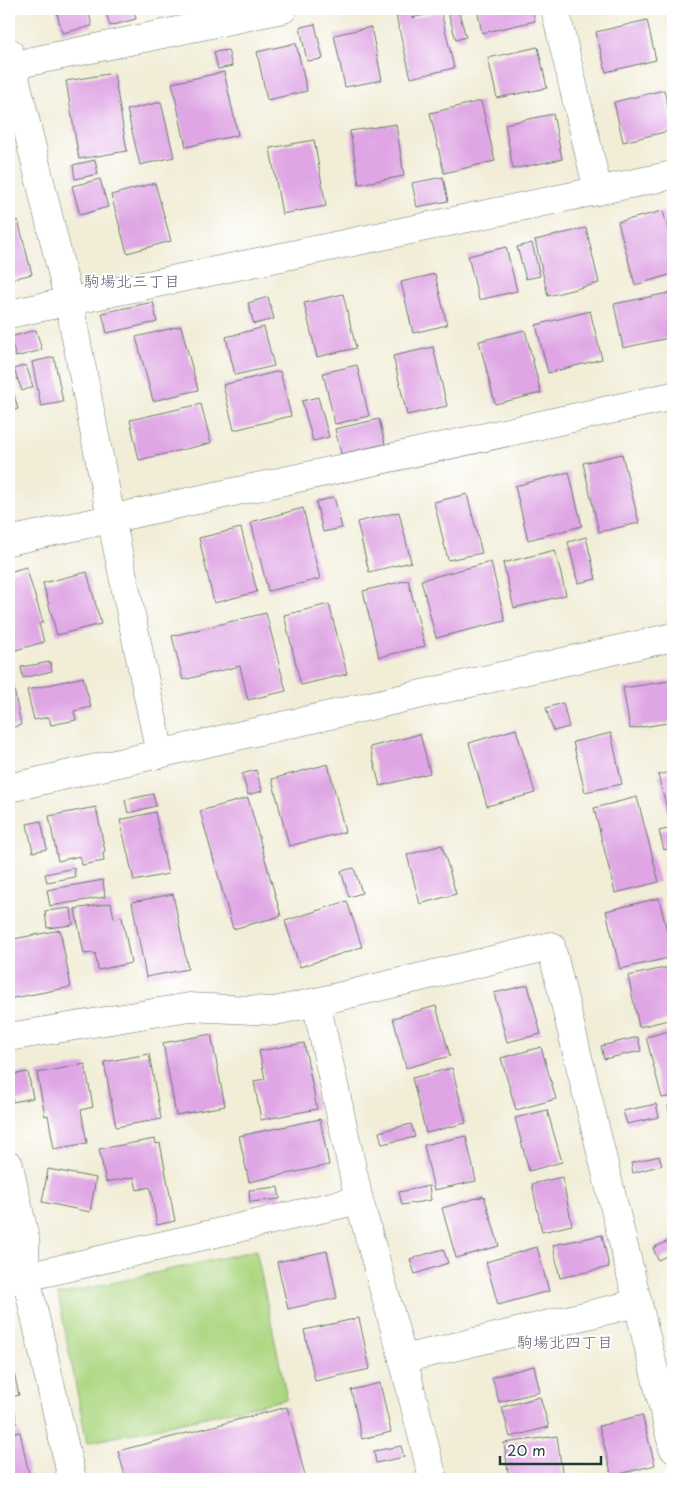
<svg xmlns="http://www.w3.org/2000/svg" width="682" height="1488" font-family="'Playpen Sans','Klee One',sans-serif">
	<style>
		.green { fill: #add782; stroke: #668a5b }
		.building { fill: #dfa5e4 }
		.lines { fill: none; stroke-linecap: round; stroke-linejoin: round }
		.street-casing { stroke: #687b6d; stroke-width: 29 }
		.street { stroke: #fff; stroke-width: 28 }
		.labels { text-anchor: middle; stroke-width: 4; stroke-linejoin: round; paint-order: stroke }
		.neighbourhood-label { font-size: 16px; fill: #626172; stroke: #fff }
	</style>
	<rect width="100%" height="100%" fill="#fff"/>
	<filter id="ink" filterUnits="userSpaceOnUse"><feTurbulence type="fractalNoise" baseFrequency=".02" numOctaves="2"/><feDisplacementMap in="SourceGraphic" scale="10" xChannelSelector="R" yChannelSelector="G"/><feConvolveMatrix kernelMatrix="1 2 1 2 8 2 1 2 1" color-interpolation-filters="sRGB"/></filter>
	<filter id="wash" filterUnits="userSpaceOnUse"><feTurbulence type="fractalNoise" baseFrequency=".0096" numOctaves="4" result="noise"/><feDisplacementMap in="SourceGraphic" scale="20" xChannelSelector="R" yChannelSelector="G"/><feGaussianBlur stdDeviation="1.12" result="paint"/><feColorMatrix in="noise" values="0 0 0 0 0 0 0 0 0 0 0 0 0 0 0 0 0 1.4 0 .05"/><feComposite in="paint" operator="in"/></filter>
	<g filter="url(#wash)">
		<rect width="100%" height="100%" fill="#f1edd7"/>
		<polygon class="green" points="256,1250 287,1399 87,1443 58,1295"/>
		<g id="blocks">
			<g class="building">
				<polygon points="56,9 88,9 92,26 62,33"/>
				<polygon points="105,9 134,9 136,19 110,26"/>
				<polygon points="447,9 458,9 466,37 456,40"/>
				<polygon points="477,9 532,9 535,21 482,33"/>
				<polygon points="441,11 454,68 411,78 396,16 411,12 412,18"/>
				<polygon points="647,20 656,60 606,72 596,32"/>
				<polygon points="315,24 323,59 307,61 300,27"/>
				<polygon points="371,27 382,80 345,87 334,35"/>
				<polygon points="296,43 307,91 267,100 257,52"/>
				<polygon points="538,47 547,88 497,98 488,58"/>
				<polygon points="228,50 232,66 218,69 214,52"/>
				<polygon points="224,72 238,135 186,147 172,83"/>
				<polygon points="114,73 127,151 79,159 66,81"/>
				<polygon points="664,90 673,130 623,142 614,102"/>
				<polygon points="481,101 495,161 444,173 430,113"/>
				<polygon points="161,102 174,157 140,165 127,110"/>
				<polygon points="553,114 562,159 513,169 505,124"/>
				<polygon points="396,124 404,176 359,184 350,131"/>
				<polygon points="314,140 326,206 282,214 270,148"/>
				<polygon points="95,160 98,174 75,179 73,165"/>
				<polygon points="443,177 448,201 417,207 412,183"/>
				<polygon points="100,179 108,207 80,215 72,186"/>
				<polygon points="155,183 171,241 127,253 111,195"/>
				<polygon points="663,211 673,249 673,274 635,285 618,222"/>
				<polygon points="18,220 32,274 9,280 9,222"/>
				<polygon points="586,228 599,283 548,296 535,240"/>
				<polygon points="532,243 540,276 526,279 517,247"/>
				<polygon points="506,247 517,291 479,300 468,256"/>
				<polygon points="435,274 447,325 413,333 401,282"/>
				<polygon points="673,292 673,337 623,348 614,304"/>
				<polygon points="343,294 356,348 317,357 304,303"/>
				<polygon points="268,297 274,319 254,324 248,303"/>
				<polygon points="153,302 157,322 107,333 102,313"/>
				<polygon points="590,311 602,359 548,373 536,325"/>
				<polygon points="181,326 198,390 153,401 136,337"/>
				<polygon points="264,327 274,366 235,375 226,337"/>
				<polygon points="36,330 42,350 16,357 10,337"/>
				<polygon points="525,330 541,393 495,404 479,341"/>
				<polygon points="433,347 447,406 407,415 393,356"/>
				<polygon points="54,357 63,402 41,406 32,362"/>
				<polygon points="26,365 33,387 22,391 14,369"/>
				<polygon points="357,365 369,416 335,424 323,373"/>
				<polygon points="280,371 291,416 234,430 223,385"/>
				<polygon points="9,376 18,409 9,411"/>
				<polygon points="318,397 329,437 313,441 302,401"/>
				<polygon points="201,404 211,443 139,460 130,420"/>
				<polygon points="379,419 385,444 341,454 335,429"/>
				<polygon points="622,454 639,523 599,532 583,463"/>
				<polygon points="569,472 582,526 528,540 515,486"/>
				<polygon points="467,494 482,553 448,560 434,502"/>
				<polygon points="334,497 342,528 323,532 316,502"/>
				<polygon points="303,508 320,579 268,591 251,522"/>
				<polygon points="399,512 411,562 369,572 357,522"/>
				<polygon points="241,528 257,592 214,603 199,538"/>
				<polygon points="586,537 596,579 578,583 568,542"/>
				<polygon points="555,550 566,595 514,608 503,563"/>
				<polygon points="491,562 505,621 436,638 421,580"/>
				<polygon points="26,567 43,622 39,624 44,642 9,652 9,572"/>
				<polygon points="87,572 101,624 57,635 43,583"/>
				<polygon points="408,580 425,646 379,657 363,591"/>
				<polygon points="329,604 347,674 301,685 284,615"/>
				<polygon points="266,613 286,691 248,700 240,666 183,680 172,636"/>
				<polygon points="50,662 52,671 23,678 21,667"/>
				<polygon points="83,677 91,707 74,711 76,720 51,725 49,717 34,720 27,690"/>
				<polygon points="12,679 21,725 9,728 9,680"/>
				<polygon points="670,681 673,706 673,722 630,729 623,688"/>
				<polygon points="563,703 569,727 553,731 546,708"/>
				<polygon points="516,729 535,793 487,806 469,743"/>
				<polygon points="611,733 622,784 585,792 573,742"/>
				<polygon points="420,734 430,773 380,786 370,747"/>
				<polygon points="328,764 345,832 289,846 272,779"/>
				<polygon points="256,770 262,791 248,795 242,774"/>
				<polygon points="673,771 673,847 664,850 659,831 672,828 658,775"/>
				<polygon points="153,794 156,806 128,813 125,800"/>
				<polygon points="637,797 659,882 615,893 594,808"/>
				<polygon points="248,798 281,916 233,929 200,811"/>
				<polygon points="96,807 105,851 103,852 104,861 82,865 80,856 58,861 49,816"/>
				<polygon points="155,812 168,874 134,881 120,820"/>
				<polygon points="41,821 47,849 33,852 27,824"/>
				<polygon points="442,845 456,894 420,904 407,855"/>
				<polygon points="74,868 75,877 47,882 45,874"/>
				<polygon points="354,868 362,893 349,897 341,871"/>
				<polygon points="103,880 105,897 50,906 47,890"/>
				<polygon points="173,894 188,969 146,977 132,902"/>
				<polygon points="659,898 673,957 620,969 606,911"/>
				<polygon points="347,901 362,947 300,967 285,921"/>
				<polygon points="111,903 114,918 122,917 131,963 98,970 95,953 84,954 75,909"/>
				<polygon points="71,908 73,925 47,928 45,911"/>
				<polygon points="60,930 71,987 9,999 9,940"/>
				<polygon points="673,966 673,1019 639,1027 628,976"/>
				<polygon points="528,985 541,1034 507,1042 494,993"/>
				<polygon points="436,1006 450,1056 406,1068 393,1018"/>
				<polygon points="673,1030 673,1096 662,1098 646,1037"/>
				<polygon points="211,1034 225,1106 176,1115 163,1043"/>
				<polygon points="638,1037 641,1051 604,1059 601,1046"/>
				<polygon points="304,1043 317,1109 261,1120 254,1081 265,1079 259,1051"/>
				<polygon points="541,1047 556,1099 516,1110 501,1058"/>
				<polygon points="149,1054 161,1119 116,1127 104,1062"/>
				<polygon points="85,1064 93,1107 81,1110 87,1143 54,1149 48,1115 45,1116 37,1073"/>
				<polygon points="452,1068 466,1123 426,1133 412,1078"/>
				<polygon points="28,1072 33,1098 13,1102 9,1075"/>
				<polygon points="656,1104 659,1117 627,1124 623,1111"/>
				<polygon points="673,1104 673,1124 672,1124 668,1106"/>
				<polygon points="547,1110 562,1162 529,1171 515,1118"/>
				<polygon points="320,1119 329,1165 249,1182 239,1136"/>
				<polygon points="411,1124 415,1137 382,1144 379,1132"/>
				<polygon points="466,1136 476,1181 434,1190 424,1145"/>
				<polygon points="155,1139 156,1144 160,1143 175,1221 157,1225 150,1187 137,1190 134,1177 106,1182 99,1149"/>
				<polygon points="659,1156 662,1165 633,1173 631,1163"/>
				<polygon points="48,1169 96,1178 90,1212 42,1202"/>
				<polygon points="562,1177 572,1225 542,1232 532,1184"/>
				<polygon points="429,1186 431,1200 402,1205 399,1192"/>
				<polygon points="278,1187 280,1199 250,1202 249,1190"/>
				<polygon points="484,1196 499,1246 456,1258 442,1208"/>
				<polygon points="602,1235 609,1267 560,1278 553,1245"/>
				<polygon points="673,1239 673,1253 658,1260 653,1248"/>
				<polygon points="537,1247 549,1291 498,1305 486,1262"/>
				<polygon points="443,1249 448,1263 415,1274 410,1259"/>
				<polygon points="327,1251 337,1298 288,1309 277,1262"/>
				<polygon points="359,1318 370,1369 315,1381 304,1330"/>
				<polygon points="9,1351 19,1395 12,1397 17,1424 9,1426"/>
				<polygon points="534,1366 540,1392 499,1402 492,1377"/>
				<polygon points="380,1383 391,1432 362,1439 351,1390"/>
				<polygon points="540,1397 549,1427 510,1437 502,1407"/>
				<polygon points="287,1407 306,1479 126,1479 118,1451"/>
				<polygon points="642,1415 655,1465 612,1476 599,1426"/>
				<polygon points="20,1432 30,1479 9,1479 9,1434"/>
				<polygon points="557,1436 563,1479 509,1479 504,1443"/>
				<polygon points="401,1446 404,1457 376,1463 374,1451"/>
			</g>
		</g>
	</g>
	<g filter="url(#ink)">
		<use href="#blocks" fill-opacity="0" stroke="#687b6d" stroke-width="1"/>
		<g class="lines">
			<g class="street-casing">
				<g id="street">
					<polyline points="555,9 598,191"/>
					<polyline points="9,52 69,302 111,518 160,754"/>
					<polyline points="9,66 283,9"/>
					<polyline points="9,314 673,175"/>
					<polyline points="9,541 673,396"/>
					<polyline points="9,788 673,637"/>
					<polyline points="9,1037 189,1007 275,1011 316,1002"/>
					<polyline points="9,1165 25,1238 26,1277 72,1479"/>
					<polyline points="9,1281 359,1200"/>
					<polyline points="403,1359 638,1303"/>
					<polyline points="433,1479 403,1359 359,1200 316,1002 551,946 673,1448"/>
				</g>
			</g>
			<use href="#street" class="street"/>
		</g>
	</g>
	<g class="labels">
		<g class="neighbourhood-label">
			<text x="132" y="287">駒場北三丁目</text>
			<text x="565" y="1348">駒場北四丁目</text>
		</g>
	</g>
	<rect width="682" height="1488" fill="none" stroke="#fff" stroke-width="30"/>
	<path d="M500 1456v8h101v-8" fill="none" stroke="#1f3d34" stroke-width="2.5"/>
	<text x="507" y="1456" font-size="15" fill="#1f3d34" stroke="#ffffff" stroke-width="4" paint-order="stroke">20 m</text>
</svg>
